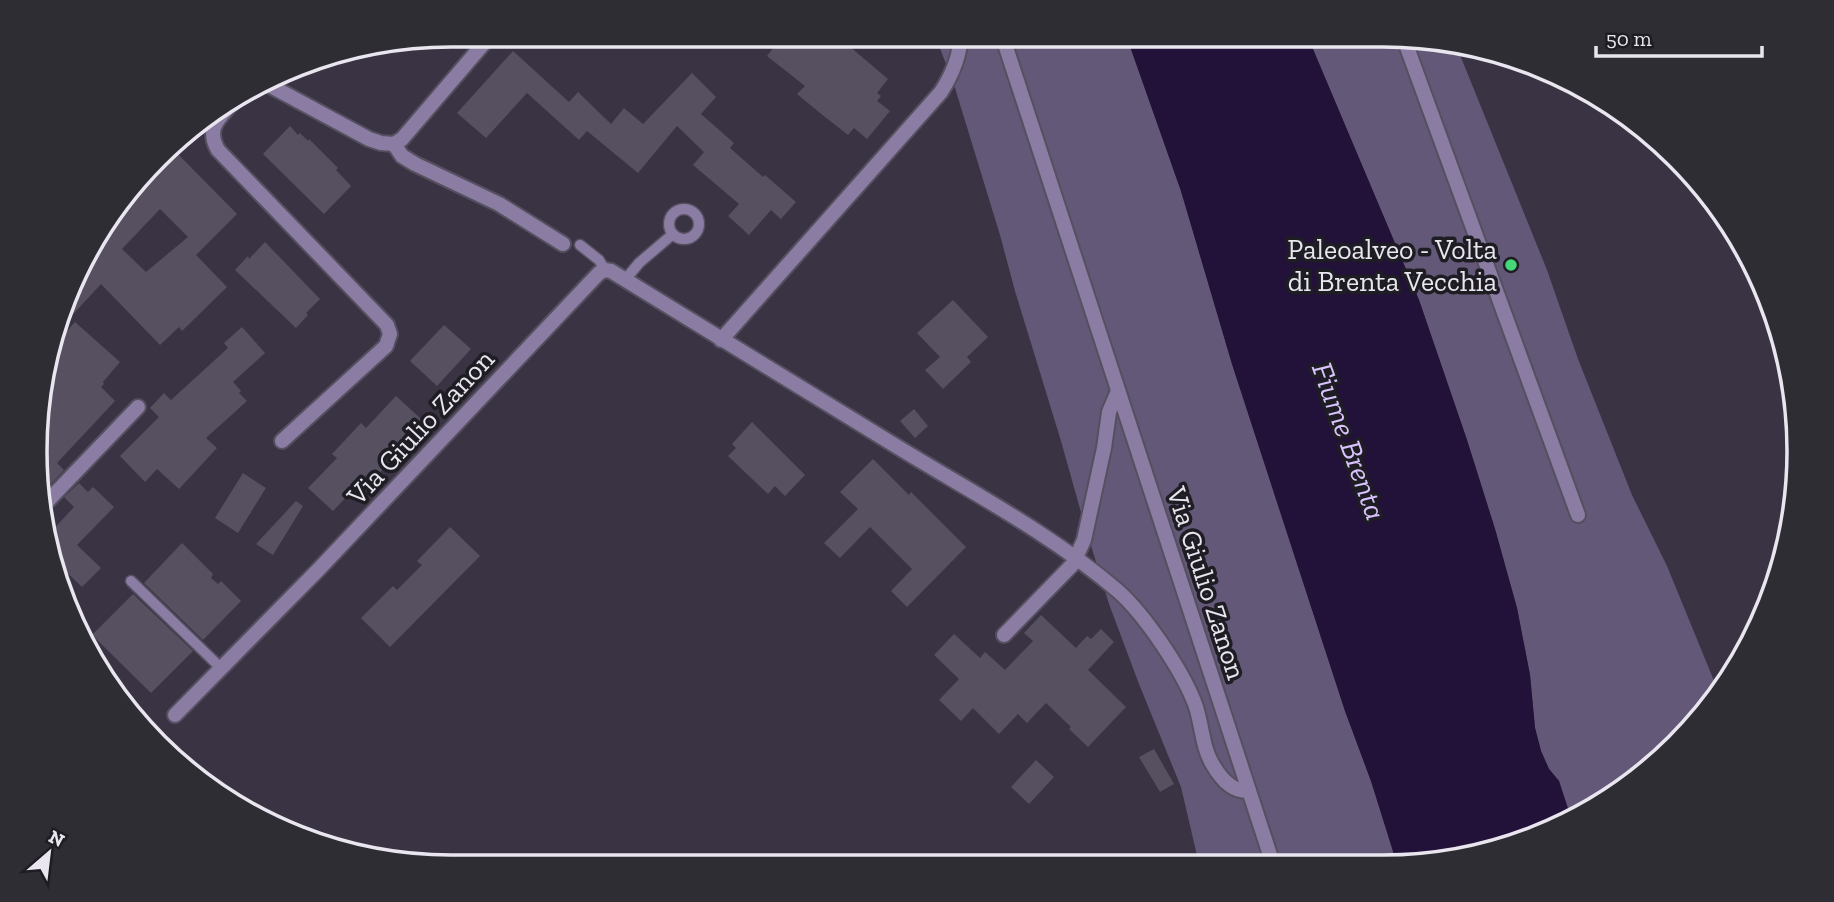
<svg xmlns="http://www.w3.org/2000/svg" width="1834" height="902" font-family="'Zilla Slab',serif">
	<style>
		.green { fill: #635877 }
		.water { fill: #221138 }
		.building { fill: #565060; fill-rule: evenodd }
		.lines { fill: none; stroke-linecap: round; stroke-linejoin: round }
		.service-casing { stroke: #55505f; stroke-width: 13 }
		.minor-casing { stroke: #55505f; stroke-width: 18 }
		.tertiary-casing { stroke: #55505f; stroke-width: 18 }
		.service { stroke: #8a7ca3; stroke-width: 10 }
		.minor { stroke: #8a7ca3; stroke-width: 14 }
		.tertiary { stroke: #8a7ca3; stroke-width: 14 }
		.poi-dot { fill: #46d779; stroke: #1f1d24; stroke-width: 2.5 }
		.labels { text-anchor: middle; stroke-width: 7; stroke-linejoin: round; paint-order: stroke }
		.poi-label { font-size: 28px; fill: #e9e6f0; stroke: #1f1d24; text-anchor: end }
		.street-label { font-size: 28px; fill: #e9e6f0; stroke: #1f1d24 }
		.water-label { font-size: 30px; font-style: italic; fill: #d8c3fd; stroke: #1f1d24 }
		.rim { fill: none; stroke: #e9e6f0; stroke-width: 3.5 }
	</style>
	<rect width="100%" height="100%" fill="#393343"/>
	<g class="green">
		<polygon points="935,35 1126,35 1181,191 1232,364 1345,711 1371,781 1397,864 1199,864 1181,787 1139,684 1109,604 1084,523 1061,441 1015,291 1000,235 955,88"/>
		<polygon points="1307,35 1383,35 1458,50 1547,270 1578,359 1632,495 1667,566 1719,693 1713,705 1636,781 1571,818 1559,781 1549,769 1541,751 1535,728 1530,675 1517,608 1495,529 1467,440 1419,300"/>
	</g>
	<polygon class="water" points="1126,35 1307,35 1419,300 1467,440 1495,529 1517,608 1530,675 1535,728 1541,751 1549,769 1559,781 1571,818 1542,835 1438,863 1397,864 1371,781 1345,711 1232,364 1181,191"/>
	<g class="building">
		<polygon points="783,35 836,35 888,79 877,93 881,96 877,101 890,111 867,139 854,128 848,135 820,113 797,94 805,86 767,56"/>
		<polygon points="513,51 569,102 578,92 611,124 624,108 643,124 692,73 716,97 701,114 734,143 730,148 763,177 765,175 796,202 781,219 771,210 749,235 728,216 739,204 693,165 704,152 677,126 638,173 587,131 579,140 527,93 486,138 457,113"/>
		<polygon points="290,126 298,135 300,133 308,141 309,139 338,168 336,170 351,186 324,214 263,154"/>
		<path d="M 172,148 L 237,214 L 196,255 L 227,287 L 182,331 L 179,327 L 160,345 L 101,284 L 64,324 L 62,323 L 105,220 ZM 160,209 L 188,237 L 146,272 L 122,249 Z"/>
		<polygon points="265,242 320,299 306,313 308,315 296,328 235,270 248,256 249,259"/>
		<polygon points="953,300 988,337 967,357 971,362 943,389 925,370 940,357 917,333"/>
		<polygon points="75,322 120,362 103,382 104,384 101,387 115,401 57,463 64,470 51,484 44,478 39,482 43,369 52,348"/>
		<polygon points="444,325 471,349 437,386 410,361"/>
		<polygon points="242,327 265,353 233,382 241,391 239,393 247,401 206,438 217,448 179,489 157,469 145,482 120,456 159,417 150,408 164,393 171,400 228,348 224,343"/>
		<polygon points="396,396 421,419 385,457 390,462 374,479 368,474 333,511 308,488 337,458 332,454 361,423 366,428"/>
		<polygon points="914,409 928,426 915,438 900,421"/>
		<polygon points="752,422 805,475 785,496 775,486 768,494 728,456 736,448 732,444"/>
		<polygon points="873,459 909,495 911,492 966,547 907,607 891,591 912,569 870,527 840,558 824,543 858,509 840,492"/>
		<polygon points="243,473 266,488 238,533 215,518"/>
		<polygon points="79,483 88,492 93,487 114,507 77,545 101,568 82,587 55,561 48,535 74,507 64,497"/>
		<polygon points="296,501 303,506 273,555 256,544"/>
		<polygon points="450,527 480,556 390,647 361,618 393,586 397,590 422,565 417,561"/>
		<polygon points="182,543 213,574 211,578 218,584 221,581 241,601 203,640 144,583"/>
		<polygon points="133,594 193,651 151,693 92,635"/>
		<polygon points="1041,615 1076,648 1087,636 1091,639 1101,629 1114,642 1088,670 1126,707 1088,747 1069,729 1071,727 1046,703 1027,723 1018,714 999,734 973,708 961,721 939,700 959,679 934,655 954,634 980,658 985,652 1005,670 1033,641 1024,633"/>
		<polygon points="1154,749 1174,784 1160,792 1139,757"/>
		<polygon points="1036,760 1054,777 1029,804 1011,787"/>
	</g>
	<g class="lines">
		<g class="service-casing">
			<g id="service">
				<circle cx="684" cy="224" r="15"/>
				<polyline points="580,245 599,260 605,270"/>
				<polyline points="625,280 639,263 673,234"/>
				<polyline points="131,581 221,668"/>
			</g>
		</g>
		<g class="minor-casing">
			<g id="minor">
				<polyline points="1404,39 1578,515"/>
				<polyline points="267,84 369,139 381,143 394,144"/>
				<path d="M 234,101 C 220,118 205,127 218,150 L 387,325 L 390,334 L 386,346 L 282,441"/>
				<polyline points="394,144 402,156 415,164 499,204 563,244"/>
				<polyline points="394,144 402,139 491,35"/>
				<path d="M 721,340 L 941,92 C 952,75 960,56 961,35"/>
				<polyline points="40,509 138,407"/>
				<polyline points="1004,635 1073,564 1084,540 1104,448 1109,412 1118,391"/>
				<path d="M 175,715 L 319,569 L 599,273 L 605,270 L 611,271 C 705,329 800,388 896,446 C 971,492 1050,533 1118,591 C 1145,615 1182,670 1195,704 C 1202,723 1202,748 1213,765 C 1221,779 1232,792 1249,791"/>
			</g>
		</g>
		<g class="tertiary-casing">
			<polyline id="tertiary" points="1002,35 1273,864"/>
		</g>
		<use href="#service" class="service"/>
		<use href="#minor" class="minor"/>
		<use href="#tertiary" class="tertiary"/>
	</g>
	<circle class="poi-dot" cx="1511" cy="265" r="7"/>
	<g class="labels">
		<g class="poi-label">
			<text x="1497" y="259">Paleoalveo - Volta<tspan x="1497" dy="32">di Brenta Vecchia</tspan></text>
		</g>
		<g class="street-label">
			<text transform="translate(420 427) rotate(-47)" y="10">Via Giulio Zanon</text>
			<text transform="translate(1207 583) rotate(72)" y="10">Via Giulio Zanon</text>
		</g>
		<g class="water-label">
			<text transform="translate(1349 441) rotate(70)" y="10">Fiume Brenta</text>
		</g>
	</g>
	<path d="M0 0H1834V902H0ZM451 47H1383A404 404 0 0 1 1787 451V451A404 404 0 0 1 1383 855H451A404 404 0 0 1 47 451V451A404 404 0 0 1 451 47Z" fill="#2f2d34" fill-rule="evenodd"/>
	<path class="rim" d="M451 47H1383A404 404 0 0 1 1787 451V451A404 404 0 0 1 1383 855H451A404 404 0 0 1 47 451V451A404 404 0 0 1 451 47Z"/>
	<g transform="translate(49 853) rotate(28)" stroke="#1f1d24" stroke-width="5" paint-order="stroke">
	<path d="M0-5L12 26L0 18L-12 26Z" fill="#e9e6f0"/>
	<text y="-10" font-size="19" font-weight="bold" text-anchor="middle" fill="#e9e6f0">N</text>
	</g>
	<path d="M1596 46v10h166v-10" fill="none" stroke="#e9e6f0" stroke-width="3.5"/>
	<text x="1606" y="46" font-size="21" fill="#e9e6f0" stroke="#1f1d24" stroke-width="5" paint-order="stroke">50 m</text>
</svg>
